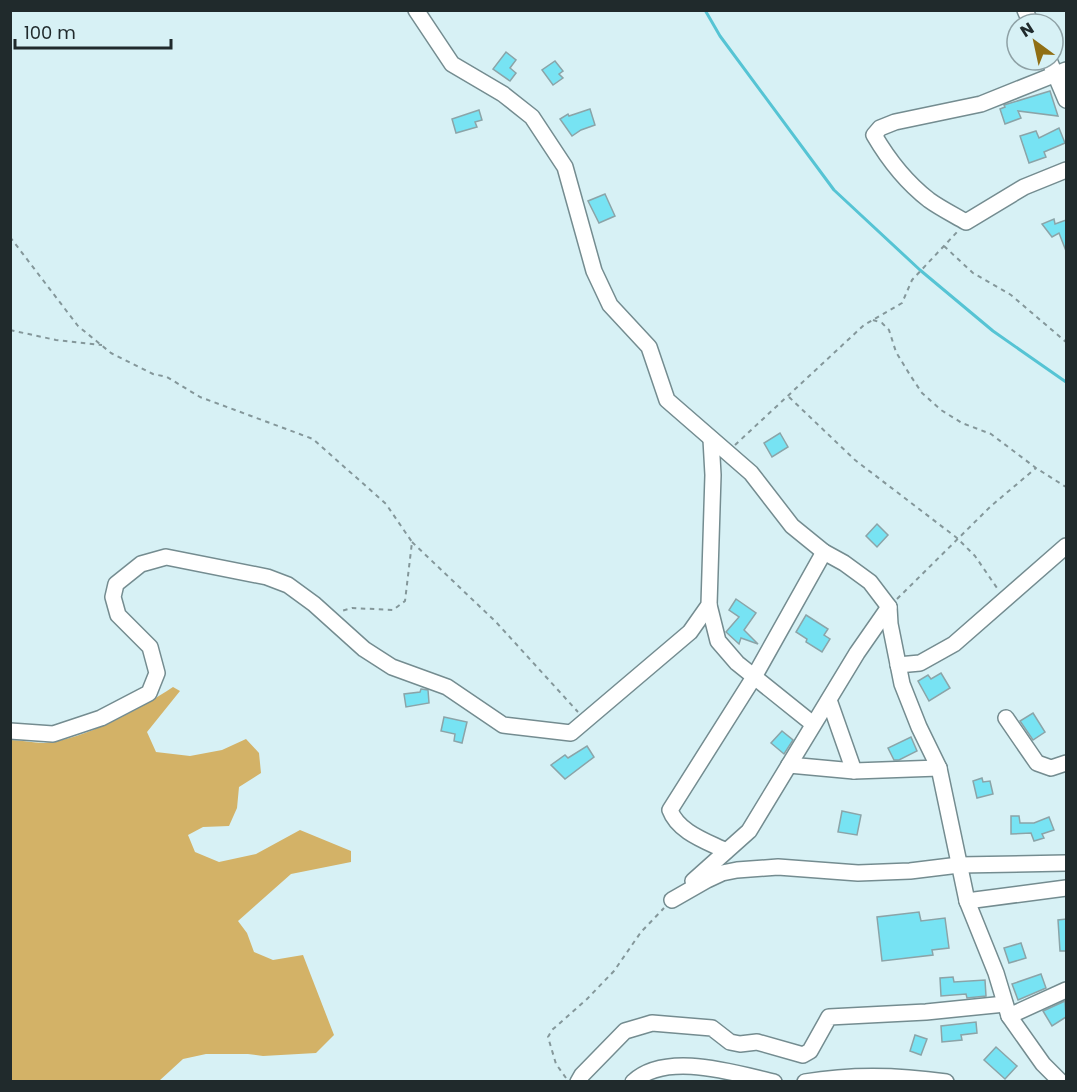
<svg xmlns="http://www.w3.org/2000/svg" width="1077" height="1092" font-family="Poppins,sans-serif">
	<style>
		.forest { fill: #d3b267 }
		.lines { fill: none; stroke-linecap: round; stroke-linejoin: round }
		.stream { stroke: #56c4d4; stroke-width: 3 }
		.building { fill: #77e3f3; stroke: #8ba4a8; stroke-width: 1.5 }
		.minor-casing { stroke: #748c90; stroke-width: 18 }
		.path { stroke: #84979a; stroke-width: 2; stroke-dasharray: 4.5 4.5; stroke-linecap: butt }
		.minor { stroke: #fff; stroke-width: 15 }
	</style>
	<rect width="100%" height="100%" fill="#d7f1f5"/>
	<path class="forest" d="M 173,687 L 180,691 L 147,732 L 156,752 L 190,756 L 222,750 L 246,739 L 259,753 L 261,773 L 239,787 L 237,808 L 229,826 L 203,827 L 188,835 L 195,852 L 219,862 L 256,854 L 300,830 L 351,851 L 351,862 L 291,874 L 238,921 L 247,933 L 254,952 L 273,960 L 303,955 L 334,1035 L 316,1053 L 263,1056 L 248,1054 L 206,1054 L 183,1059 L 159,1081 L 11,1081 L 10,740 C 21,740 33,743 44,743 C 84,740 140,709 173,687 Z"/>
	<g class="lines">
		<polyline class="stream" points="705,10 720,36 834,190 920,270 993,331 1066,382"/>
	</g>
	<g class="building">
		<polygon points="506,52 516,60 510,68 516,73 510,81 493,69"/>
		<polygon points="555,61 563,71 559,74 563,78 553,85 542,70"/>
		<polygon points="1050,91 1058,116 1018,111 1021,118 1005,124 1000,109 1005,107 1004,105"/>
		<polygon points="590,109 595,125 581,130 572,136 560,119 568,114 569,116"/>
		<polygon points="479,110 482,120 475,122 477,127 456,133 452,119"/>
		<polygon points="1059,128 1065,143 1044,152 1046,157 1029,163 1020,136 1036,131 1039,138"/>
		<polygon points="605,194 615,216 599,223 588,201"/>
		<polygon points="1054,219 1055,224 1066,220 1066,251 1059,233 1052,237 1042,224"/>
		<polygon points="780,433 788,447 772,457 764,443"/>
		<polygon points="877,524 888,535 877,547 866,536"/>
		<polygon points="736,599 756,613 744,630 758,644 741,638 739,644 726,632 739,617 729,610"/>
		<polygon points="806,615 828,629 824,635 830,639 822,652 806,642 807,639 796,632"/>
		<polygon points="941,673 950,688 929,701 918,681 928,675 931,679"/>
		<polygon points="421,689 428,690 429,703 406,707 404,694 420,692"/>
		<polygon points="1033,713 1045,732 1033,740 1020,721"/>
		<polygon points="444,717 467,722 462,743 454,741 455,734 441,731"/>
		<polygon points="782,731 793,740 784,754 771,743"/>
		<polygon points="911,737 917,751 899,760 894,760 888,748"/>
		<polygon points="587,746 594,757 565,779 551,765 565,755 568,758"/>
		<polygon points="982,778 983,782 990,781 993,794 977,798 973,781"/>
		<polygon points="842,811 861,815 857,835 838,832"/>
		<polygon points="1011,816 1019,816 1020,823 1034,823 1049,817 1054,830 1042,834 1044,838 1034,841 1031,833 1011,834"/>
		<polygon points="919,912 921,921 945,918 949,948 932,950 933,955 882,961 877,917"/>
		<polygon points="1066,919 1066,951 1060,951 1058,920"/>
		<polygon points="1021,943 1026,958 1009,963 1004,948"/>
		<polygon points="1041,974 1046,988 1018,1000 1012,984"/>
		<polygon points="953,977 954,982 985,980 986,996 967,998 966,994 941,996 940,978"/>
		<polygon points="1065,1001 1066,1017 1052,1026 1043,1011"/>
		<polygon points="976,1022 977,1033 961,1035 962,1040 942,1042 941,1026"/>
		<polygon points="915,1035 927,1039 921,1055 910,1051"/>
		<polygon points="996,1047 1017,1066 1005,1079 984,1060"/>
	</g>
	<g class="lines">
		<g class="minor-casing">
			<g id="minor">
				<polyline points="416,10 452,64 503,94 532,117 565,167 594,271 610,305 649,347 667,400 751,473 792,526 824,552 844,563 870,582 889,607 890,624 902,684 919,727 939,768 967,901 996,973 1009,1016 1043,1064 1061,1082"/>
				<polyline points="1025,10 1031,24"/>
				<polyline points="1049,60 1066,100"/>
				<path d="M 1066,70 L 981,104 L 895,122 L 880,128 L 874,135 C 888,159 907,183 929,200 C 940,208 954,215 966,222 L 1024,187 L 1066,170"/>
				<polyline points="709,605 718,641 737,663 813,724"/>
				<polyline points="898,665 920,663 954,644 1066,546"/>
				<polyline points="829,700 854,771"/>
				<polyline points="1006,718 1037,763 1051,768 1066,763"/>
				<polyline points="10,731 53,734 101,718 149,693 157,673 150,647 118,615 113,597 116,584 141,564 166,557 267,577 288,585 314,604 364,649 392,667 447,687 503,725 571,733 690,632 709,605 713,475 711,439"/>
				<polyline points="789,765 854,771 939,768"/>
				<path d="M 726,851 C 706,841 678,832 670,810 L 754,677 L 824,552"/>
				<polyline points="693,881 749,831 857,653 889,607"/>
				<polyline points="672,900 707,880 722,873 737,870 778,867 858,873 910,871 959,865 1066,863"/>
				<polyline points="967,901 1066,888"/>
				<polyline points="1009,1016 1066,990"/>
				<polyline points="578,1082 582,1075 625,1031 652,1023 712,1028 730,1042 740,1044 757,1042 803,1055 810,1051 829,1017 926,1012 1005,1004"/>
				<path d="M 633,1082 C 666,1051 734,1073 774,1082"/>
				<path d="M 805,1082 C 852,1074 898,1075 946,1082"/>
			</g>
		</g>
		<g class="path">
			<polyline points="10,237 78,326 111,353 153,374 167,377 200,397 313,439 386,504 412,542 405,601 393,610 352,608 341,611"/>
			<polyline points="944,246 973,273 1011,295 1066,342"/>
			<polyline points="873,320 882,323 889,330 896,352 910,375 922,393 941,410 962,423 991,434 1036,468 1066,487"/>
			<polyline points="10,330 56,340 102,345"/>
			<polyline points="789,397 855,460 957,538 975,556 997,588"/>
			<polyline points="735,445 864,325 902,303 912,280 958,231"/>
			<polyline points="412,542 496,622 578,712"/>
			<polyline points="897,599 991,506 1036,468"/>
			<polyline points="566,1078 556,1064 548,1037 552,1030 587,999 614,971 641,932 664,908"/>
		</g>
		<use href="#minor" class="minor"/>
	</g>
	<rect width="1077" height="1092" fill="none" stroke="#202a2c" stroke-width="24"/>
	<g transform="translate(1035 42) rotate(327)"><circle r="28" fill="#d7f1f5" stroke="#8ea1a5" stroke-width="1.5"/>
	<path d="M0-4.5L10 22L0 15L-10 22Z" fill="#906f14"/>
	<text y="-9" font-size="16" font-weight="bold" text-anchor="middle" fill="#202a2c">N</text>
	</g>
	<path d="M15 39v9h156v-9" fill="none" stroke="#202a2c" stroke-width="3"/>
	<text x="24" y="39" font-size="18" fill="#202a2c" stroke="#d7f1f5" stroke-width="4.5" paint-order="stroke">100 m</text>
</svg>
